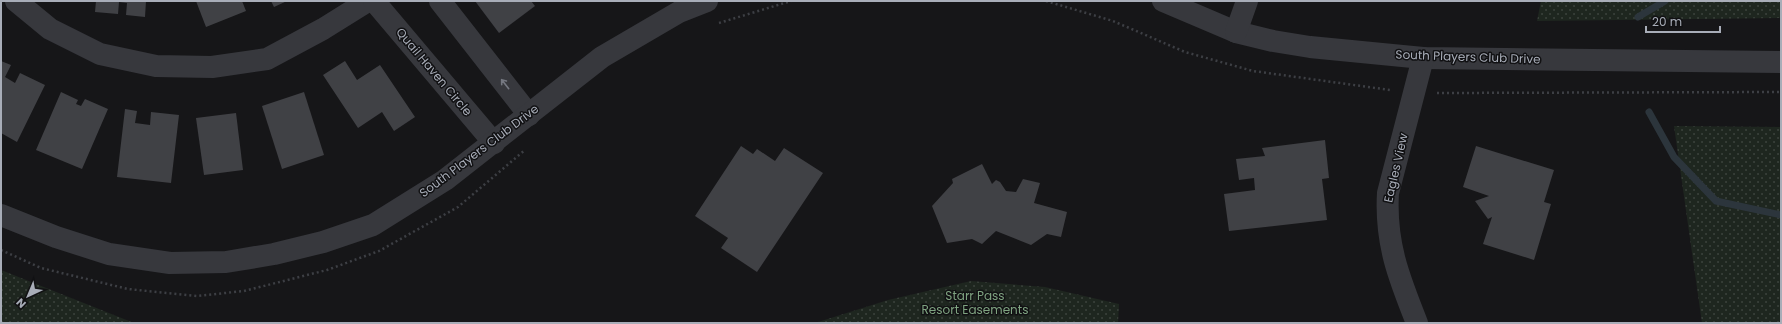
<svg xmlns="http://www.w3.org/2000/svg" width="1782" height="324" font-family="Poppins,sans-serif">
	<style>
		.green { fill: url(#green-dots) }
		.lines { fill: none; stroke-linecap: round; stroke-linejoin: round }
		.stream { stroke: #2c353c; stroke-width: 7 }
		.building { fill: #404145 }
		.path { stroke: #3d3f44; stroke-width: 2.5; stroke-dasharray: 2 3; stroke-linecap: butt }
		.minor { stroke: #37383d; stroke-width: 22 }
		.oneway { stroke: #757881 }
		.labels { text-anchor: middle; stroke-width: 3; stroke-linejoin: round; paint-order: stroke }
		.street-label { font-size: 12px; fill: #a8adb8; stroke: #111113 }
		.park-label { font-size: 12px; fill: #7fa381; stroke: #111113 }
	</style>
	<defs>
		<pattern id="green-dots" width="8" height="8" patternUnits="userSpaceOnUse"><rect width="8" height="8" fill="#1e261f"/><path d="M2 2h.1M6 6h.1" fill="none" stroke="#3c433d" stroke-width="1.8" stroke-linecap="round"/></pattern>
	</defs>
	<rect width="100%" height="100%" fill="#161618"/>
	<g class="green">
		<polygon points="1541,1 1781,1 1781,18 1537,21"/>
		<polygon points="1674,126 1781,127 1781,323 1702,323"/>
		<polygon points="1,270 134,323 1,323"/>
		<polygon points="971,281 1045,287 1119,304 1118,323 815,323 888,300"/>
	</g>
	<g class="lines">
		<g class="stream">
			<polyline points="1638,17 1665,1"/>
			<polyline points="1649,112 1674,157 1716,201 1781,215"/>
		</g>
	</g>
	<g class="building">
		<polygon points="96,1 146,1 145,17 126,15 127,3 119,2 118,14 95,12"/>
		<polygon points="196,1 242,1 246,11 206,27"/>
		<polygon points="271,1 287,1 274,7"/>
		<polygon points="475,1 531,1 535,6 499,33"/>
		<polygon points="1,61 11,65 5,77 15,83 20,73 45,85 17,142 1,133"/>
		<polygon points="345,61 357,80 380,65 415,117 394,131 382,112 358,128 323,75"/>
		<polygon points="61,92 78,100 76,104 81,106 85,99 108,109 82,169 36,150"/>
		<polygon points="304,92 324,155 282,169 262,106"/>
		<polygon points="125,109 137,111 135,123 150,125 151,112 179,115 171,183 117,177"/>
		<polygon points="236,113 243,170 204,175 196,118"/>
		<polygon points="1325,140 1329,178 1322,179 1327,220 1229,231 1224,194 1255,190 1254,178 1239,180 1236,159 1265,156 1262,148"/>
		<polygon points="741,146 753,154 757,149 775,161 784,148 823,173 757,272 721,248 728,238 695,216"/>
		<polygon points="1476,146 1554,170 1544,202 1551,204 1534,260 1483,244 1492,217 1488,219 1475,201 1489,196 1463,187"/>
		<polygon points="982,164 992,184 996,180 1000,182 1006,191 1016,192 1023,179 1040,183 1034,203 1067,212 1061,237 1047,234 1031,245 996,231 982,244 972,239 947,243 932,206 953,183 952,179"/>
	</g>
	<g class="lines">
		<g class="path">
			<polyline points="1046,1 1113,21 1185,52 1253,71 1390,90"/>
			<polyline points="719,23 791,1"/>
			<polyline points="1437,93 1781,92"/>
			<polyline points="1,250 41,268 128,289 197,296 244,291 327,270 379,251 458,207 525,150"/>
		</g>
		<g class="minor">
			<polyline points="16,1 50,29 100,54 156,66 212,67 267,59 323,29 368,1"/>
			<polyline points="374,1 494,143"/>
			<polyline points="440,1 529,115"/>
			<polyline points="1163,1 1236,32 1273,41 1310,47 1423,58 1781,62"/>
			<polyline points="1236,32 1247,1"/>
			<polyline points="1,215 56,237 109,254 170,263 226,262 274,254 323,242 373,225 445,180 602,57 679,12 707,1"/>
			<path d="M 1417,323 C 1399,278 1385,243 1388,193 L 1423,58"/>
		</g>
	</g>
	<defs><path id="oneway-shaft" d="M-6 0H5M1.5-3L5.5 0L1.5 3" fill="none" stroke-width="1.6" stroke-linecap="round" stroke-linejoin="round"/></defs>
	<use class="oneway" href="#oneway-shaft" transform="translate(505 84) rotate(-128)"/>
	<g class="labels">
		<g class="street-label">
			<text transform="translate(1468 57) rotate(2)" y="4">South Players Club Drive</text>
			<text transform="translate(434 72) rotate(50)" y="4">Quail Haven Circle</text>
			<text transform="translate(479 151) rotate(-37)" y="4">South Players Club Drive</text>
			<text transform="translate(1396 168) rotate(-77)" y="4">Eagles View</text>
		</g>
		<g class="park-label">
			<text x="975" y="300">Starr Pass<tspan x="975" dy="14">Resort Easements</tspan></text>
		</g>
	</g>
	<rect width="1782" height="324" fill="none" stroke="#a8adb8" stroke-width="4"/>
	<g transform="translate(28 296) rotate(224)" stroke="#111113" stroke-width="3" paint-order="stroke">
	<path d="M0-3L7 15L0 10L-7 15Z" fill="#a8adb8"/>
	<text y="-6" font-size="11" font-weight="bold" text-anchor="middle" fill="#a8adb8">N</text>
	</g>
	<path d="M1646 26v6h74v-6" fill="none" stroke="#a8adb8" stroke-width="2"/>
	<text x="1652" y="26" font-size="12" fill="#a8adb8" stroke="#111113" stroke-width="3" paint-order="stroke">20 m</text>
</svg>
